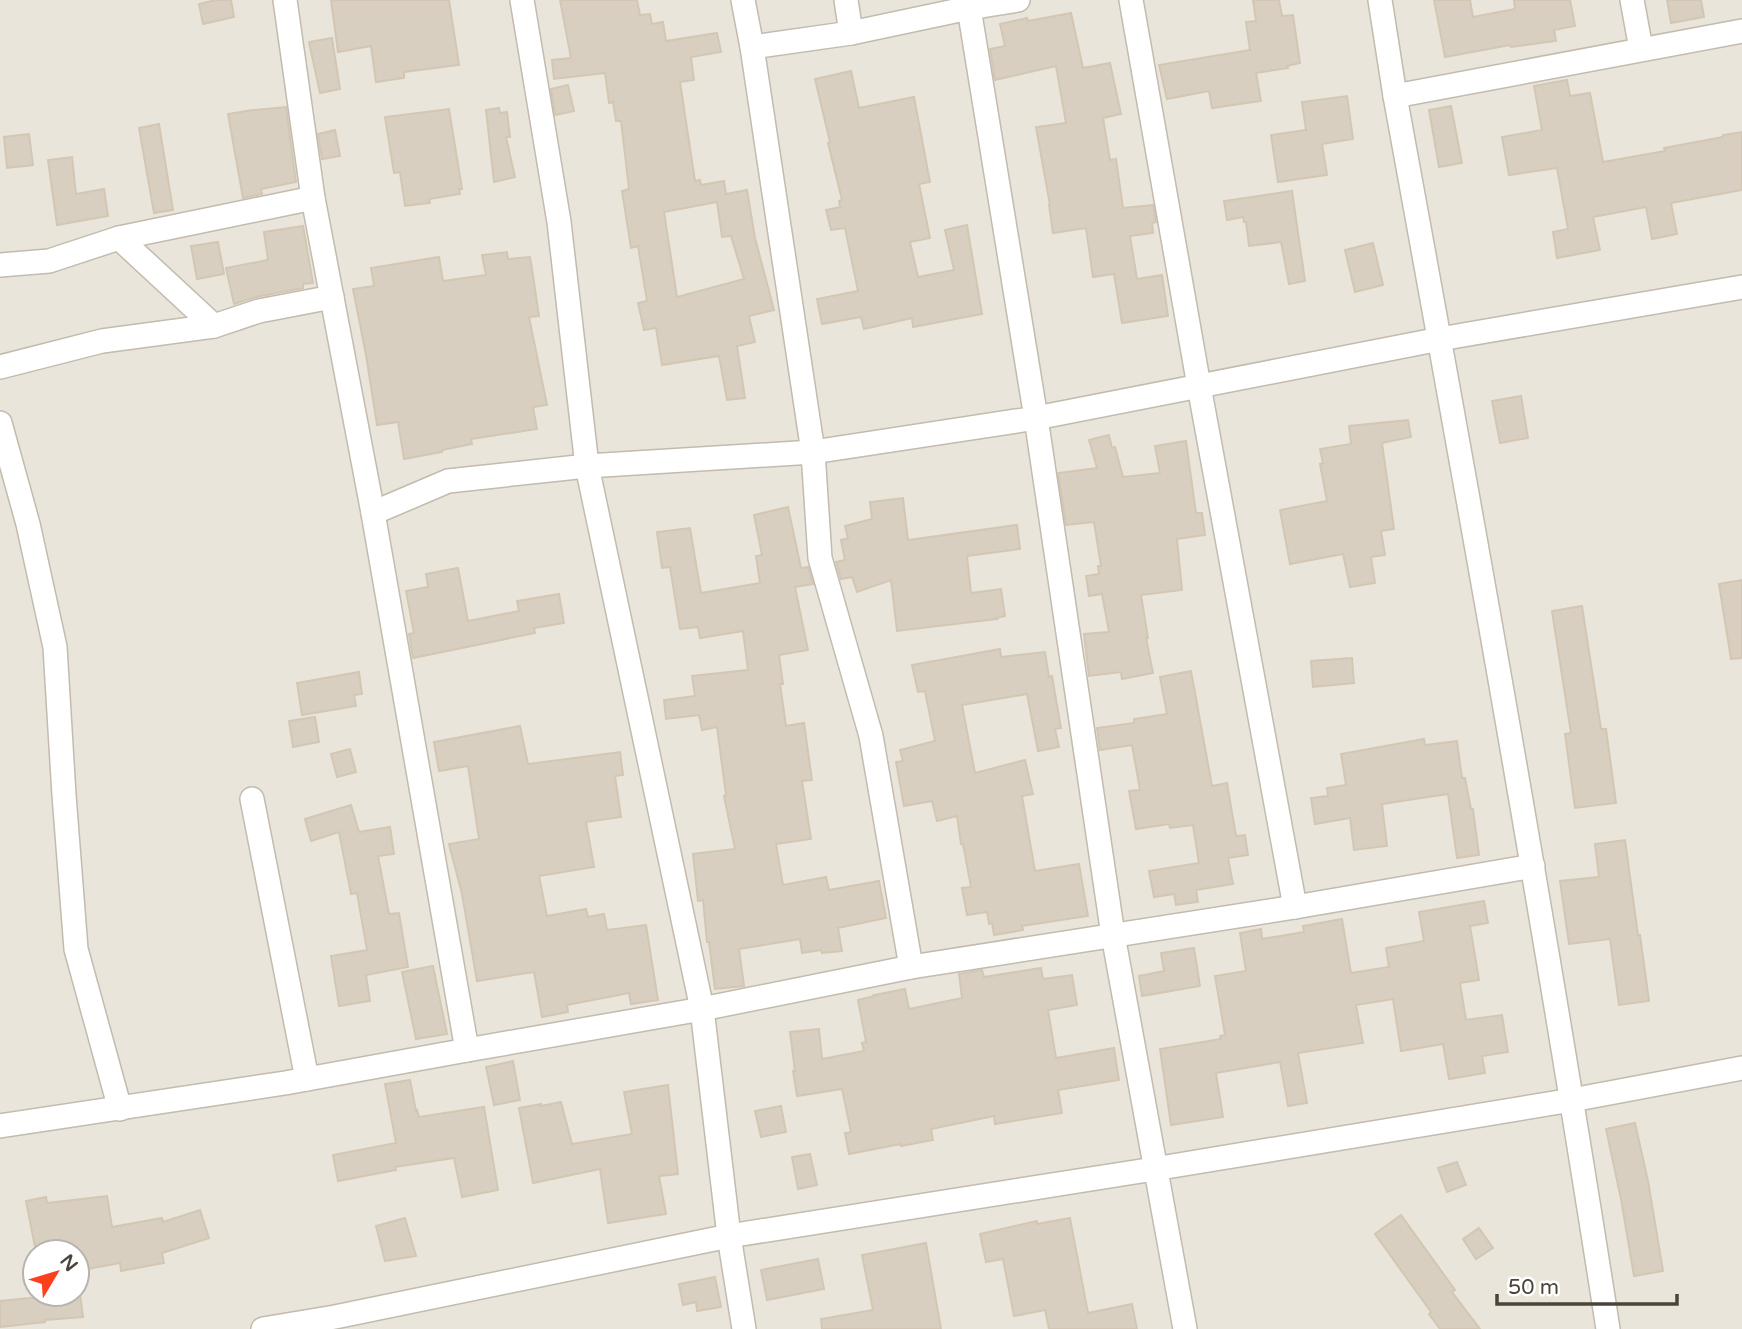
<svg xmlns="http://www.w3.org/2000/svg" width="1742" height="1329" viewBox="0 0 1742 1329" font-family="'Varela Round',sans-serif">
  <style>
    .residential { fill: #eae5da; fill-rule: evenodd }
    .building { fill: #d8cfc1; stroke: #d3c7b4; stroke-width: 2; fill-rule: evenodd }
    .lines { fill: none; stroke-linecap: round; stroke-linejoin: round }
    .street-casing { stroke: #c2bbae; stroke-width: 26 }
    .street { stroke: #fff; stroke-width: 23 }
  </style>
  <rect width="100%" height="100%" fill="#f6f3ec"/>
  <path class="residential" d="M0,0H1742V1329H0ZM35,1252H77V1294H35Z"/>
  <g class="building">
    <polygon points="216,0 231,0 234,17 203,24 199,4"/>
    <polygon points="331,0 449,0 459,65 404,72 404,78 376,82 371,46 338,52"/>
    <path d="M560,0H637L640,15L650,14L652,24L663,22L666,41L717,33L721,52L691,57L694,80L680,82L695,181L700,180L701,185L724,181L726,194L747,190L755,238L774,310L749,316L755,342L737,346L745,398L727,400L719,356L662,365L656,328L644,330L638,303L647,301L638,246L631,248L622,191L629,189L621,121H616L613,102L609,103L605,73L554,79L552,60L571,58ZM717,202L722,237L731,236L744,279L677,297L664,212Z"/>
    <polygon points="1253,0 1279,0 1282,16 1293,15 1300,63 1287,66 1288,68 1256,73 1261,101 1212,108 1209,91 1167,99 1159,65 1250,50 1246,22 1256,21"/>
    <polygon points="1434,0 1470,0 1473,17 1515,9 1514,0 1570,0 1575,26 1554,30 1556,41 1511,47 1510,45 1445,57"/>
    <polygon points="1667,0 1701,0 1704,17 1671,23"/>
    <polygon points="1071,13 1083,68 1110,63 1121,114 1103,118 1110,160 1116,159 1123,208 1153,205 1156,222 1152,223 1153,233 1130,236 1137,279 1162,275 1168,316 1122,323 1114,274 1093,277 1086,228 1053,233 1049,205 1050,205 1036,127 1066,123 1056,66 995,80 990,49 1005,46 1000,24 1027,18 1028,21"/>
    <polygon points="332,38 340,89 320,93 309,42"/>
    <polygon points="851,71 859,108 914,97 930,182 919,184 930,238 910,242 918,277 954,270 945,230 967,225 982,314 913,327 912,318 864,329 861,317 822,324 817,299 858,291 845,228 831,230 826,210 840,207 839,201 842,200 828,143 830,142 815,79"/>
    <polygon points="1567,80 1570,96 1590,93 1603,162 1665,151 1664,148 1723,137 1723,135 1742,132 1742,190 1671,203 1677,234 1652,239 1646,207 1593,217 1600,250 1557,258 1553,232 1568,229 1557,168 1509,175 1502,137 1542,130 1534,86"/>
    <polygon points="568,85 574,111 555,115 551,89"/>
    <polygon points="1347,96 1353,139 1322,144 1327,175 1278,182 1271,135 1306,130 1302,102"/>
    <polygon points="1451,106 1462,163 1439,167 1429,110"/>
    <polygon points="286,107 296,182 261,189 262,194 243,198 228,114 253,110"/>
    <polygon points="499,108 500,113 507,112 510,137 506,137 515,177 494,182 486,110"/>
    <polygon points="449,109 462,189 459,189 460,194 429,199 430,203 405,206 400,172 394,173 385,117"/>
    <polygon points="159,124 173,210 154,213 139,128"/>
    <polygon points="335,130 340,156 322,159 318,134"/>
    <polygon points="29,134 33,165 7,168 4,137"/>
    <polygon points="72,157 76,194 104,189 108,216 57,225 48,160"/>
    <polygon points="1292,191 1305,281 1289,284 1281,242 1249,246 1246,222 1244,222 1243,217 1227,220 1224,201"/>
    <polygon points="303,226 313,283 303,284 303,288 256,297 234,304 226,268 268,260 264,232"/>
    <polygon points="218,242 224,274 197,279 191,246"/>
    <polygon points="1373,243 1383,285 1355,292 1345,250"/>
    <polygon points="507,252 508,259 530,257 532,269 539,316 529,317 547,405 533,407 537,429 471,439 472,444 442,450 442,452 404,459 398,422 377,425 366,355 353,289 374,286 371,268 439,257 443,281 486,275 482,255"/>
    <polygon points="1521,396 1528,438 1500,443 1492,401"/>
    <polygon points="1408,420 1411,437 1382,443 1394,529 1381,531 1385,555 1371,557 1375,583 1350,587 1343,554 1290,564 1280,510 1327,501 1320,464 1323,463 1320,449 1351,444 1349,426"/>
    <polygon points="1109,435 1112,448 1115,447 1123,477 1160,473 1155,446 1186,441 1196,513 1202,513 1205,535 1177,539 1182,590 1141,595 1148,638 1146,638 1153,673 1122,679 1121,672 1089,676 1084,634 1109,632 1102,594 1089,596 1086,576 1099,574 1098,566 1101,566 1094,522 1066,525 1058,473 1097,468 1089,440"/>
    <polygon points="903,498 908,540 1017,525 1020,549 967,556 971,593 1001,589 1005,616 996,618 997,619 897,631 891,580 857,592 852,577 841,579 836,562 845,560 841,540 848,538 845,526 872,519 870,502"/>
    <polygon points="788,507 801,568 808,567 813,584 795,587 808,650 779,655 783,684 780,684 786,726 804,723 812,780 802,781 811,839 776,844 783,885 826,877 829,890 879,881 886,918 838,928 842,951 822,953 821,950 802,953 800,939 739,949 744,986 715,989 709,942 707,942 703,900 698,901 693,854 735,849 724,796 726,795 717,727 702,730 699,715 666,719 664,700 695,696 692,676 748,670 743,631 700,638 698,627 680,629 670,567 662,568 657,532 690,528 701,593 760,583 756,556 762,555 754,515"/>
    <polygon points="458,568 468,621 519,611 517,601 559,594 564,623 534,628 535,633 413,658 409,634 414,633 406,591 428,587 426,574"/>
    <polygon points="1742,580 1742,658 1731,659 1719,584"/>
    <polygon points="1582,606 1601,729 1606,729 1616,803 1575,808 1565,734 1571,733 1552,611"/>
    <polygon points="1000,649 1001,657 1045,652 1049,677 1052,676 1061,728 1055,729 1059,747 1038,751 1027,694 962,705 975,773 1025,760 1033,794 1022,796 1035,871 1079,864 1088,916 1022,926 1023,930 994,935 992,923 989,924 987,912 967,915 962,888 971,887 963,844 961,844 957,816 937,821 932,801 904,806 896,762 903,761 900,750 935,741 925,691 918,692 912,665"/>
    <polygon points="1352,658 1354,683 1313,687 1311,661"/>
    <polygon points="1191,671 1212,786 1227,783 1236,836 1245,835 1248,855 1228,858 1233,884 1196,890 1198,902 1176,905 1174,894 1154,897 1149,871 1199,863 1193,825 1170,828 1169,824 1136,829 1129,791 1140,790 1132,745 1100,750 1097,728 1134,723 1134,719 1167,714 1160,677"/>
    <polygon points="359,672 362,694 354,695 356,706 302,715 297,683"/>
    <polygon points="315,717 319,742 293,747 289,721"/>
    <polygon points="520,726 528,764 620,752 623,775 615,776 621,817 586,822 594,867 539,876 547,916 586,909 588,917 604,914 607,930 646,925 658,1000 631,1004 629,993 567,1005 568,1012 542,1017 534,972 477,981 462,894 449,844 479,839 468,766 439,771 434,742"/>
    <polygon points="1424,739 1425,745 1457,741 1462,778 1465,778 1471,809 1473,809 1479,855 1457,858 1448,794 1382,804 1387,846 1354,850 1350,818 1315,824 1311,798 1328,796 1327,788 1346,785 1341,754"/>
    <polygon points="350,749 356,772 337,777 331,754"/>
    <polygon points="351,805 359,832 390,827 394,854 378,856 389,914 399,913 408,967 366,975 370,1001 339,1006 331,956 367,950 357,893 351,894 339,832 311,841 305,819"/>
    <polygon points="1625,840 1638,935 1640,935 1649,1001 1619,1005 1610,939 1569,944 1560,881 1599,877 1595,844"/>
    <polygon points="1484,901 1488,923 1470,926 1479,980 1460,983 1466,1020 1502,1015 1508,1052 1482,1056 1485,1073 1449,1079 1443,1044 1401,1051 1393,999 1356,1005 1363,1043 1298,1053 1307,1103 1288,1106 1280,1062 1216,1073 1223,1117 1171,1125 1160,1049 1221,1039 1220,1036 1225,1035 1215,976 1246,971 1240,933 1261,929 1262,939 1304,932 1303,926 1342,919 1351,973 1389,967 1386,948 1424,941 1419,912"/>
    <polygon points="1194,948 1200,986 1142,996 1139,976 1164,971 1161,953"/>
    <polygon points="433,966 447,1034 416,1039 402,972"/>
    <polygon points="1041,968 1043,979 1072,975 1077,1005 1048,1010 1056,1058 1114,1048 1119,1080 1058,1090 1062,1113 995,1124 994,1116 931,1129 933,1140 901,1146 901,1144 849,1154 845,1133 851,1132 842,1089 797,1096 793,1071 795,1071 790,1032 819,1029 822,1059 864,1051 862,1043 866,1042 858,1000 875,996 874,995 905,989 909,1009 962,998 959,974 982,970 984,977"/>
    <polygon points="513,1061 520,1100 494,1105 486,1067"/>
    <polygon points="410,1080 416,1111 417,1110 419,1117 484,1107 498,1190 462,1197 454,1158 395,1167 396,1170 338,1181 333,1155 396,1143 385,1084"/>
    <polygon points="668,1085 678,1174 659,1176 666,1214 608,1223 600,1169 533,1183 519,1108 541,1104 541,1106 561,1102 572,1144 632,1134 624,1092"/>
    <polygon points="781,1106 786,1132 761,1137 755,1111"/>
    <polygon points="1635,1123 1648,1181 1663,1271 1634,1276 1621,1199 1606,1129"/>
    <polygon points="810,1154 817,1185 798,1189 792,1157"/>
    <polygon points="1457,1162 1466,1185 1447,1192 1438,1168"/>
    <polygon points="107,1196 112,1227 162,1218 163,1222 200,1210 209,1238 162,1253 164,1263 121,1271 120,1263 77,1271 77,1252 36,1252 26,1201 46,1197 47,1203"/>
    <polygon points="1401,1215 1455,1290 1452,1292 1480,1329 1440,1329 1429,1314 1431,1312 1375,1234"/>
    <polygon points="405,1218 416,1256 385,1261 376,1226"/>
    <polygon points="1070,1218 1088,1313 1132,1304 1137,1329 1049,1329 1045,1310 1014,1316 1003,1259 986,1262 980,1234 1037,1221 1037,1224"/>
    <polygon points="1479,1228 1493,1248 1476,1259 1463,1239"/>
    <polygon points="926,1243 941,1329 822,1329 821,1319 873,1310 862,1255"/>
    <polygon points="818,1259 824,1289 767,1300 761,1270"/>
    <polygon points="715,1277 721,1307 697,1311 696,1302 683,1305 679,1284"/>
    <polygon points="70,1294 80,1294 83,1317 45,1320 45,1322 0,1327 0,1301"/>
  </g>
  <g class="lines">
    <g class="street-casing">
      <g id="street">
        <polyline points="285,0 313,198 373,513 467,1050"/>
        <polyline points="522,0 559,222 587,466 702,1009 729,1236 744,1329"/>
        <polyline points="743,0 752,47 813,452 820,558 871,736 911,967"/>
        <polyline points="846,0 851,33"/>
        <polyline points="1131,0 1199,386 1295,907"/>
        <path d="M1380,0L1395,96C1470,506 1544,917 1608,1329"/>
        <polyline points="1632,0 1641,49"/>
        <polyline points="969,8 1036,418 1113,935 1185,1329"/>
        <polyline points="752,47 851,33 969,8 1018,0"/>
        <polyline points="1395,96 1742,31"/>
        <polyline points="119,238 214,326"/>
        <polyline points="0,265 49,261 119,238 313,198"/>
        <polyline points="0,367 102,341 214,326 259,311 332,297"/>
        <polyline points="0,423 28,524 55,647 64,795 76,949 120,1109"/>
        <polyline points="373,513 448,481 587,466 813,452 1036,418 1440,339 1742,287"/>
        <polyline points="252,799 307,1079"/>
        <polyline points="0,1126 285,1083 467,1050 702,1009 911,967 1295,907 1533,866"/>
        <polyline points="263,1329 335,1317 729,1236 1154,1169 1572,1100 1742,1068"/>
      </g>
    </g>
    <use href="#street" class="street"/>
  </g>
  <g transform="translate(56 1273) rotate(52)"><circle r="33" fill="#ffffff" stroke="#b7b4b0" stroke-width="2"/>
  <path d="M0-5L12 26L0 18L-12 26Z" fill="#fc3f1d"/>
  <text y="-10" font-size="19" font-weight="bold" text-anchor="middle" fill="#4b4439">N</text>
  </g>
  <path d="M1497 1294v10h180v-10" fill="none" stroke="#4b4439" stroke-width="3.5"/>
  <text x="1508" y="1294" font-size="21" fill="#4b4439" stroke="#ffffff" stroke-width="5" paint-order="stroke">50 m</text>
</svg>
